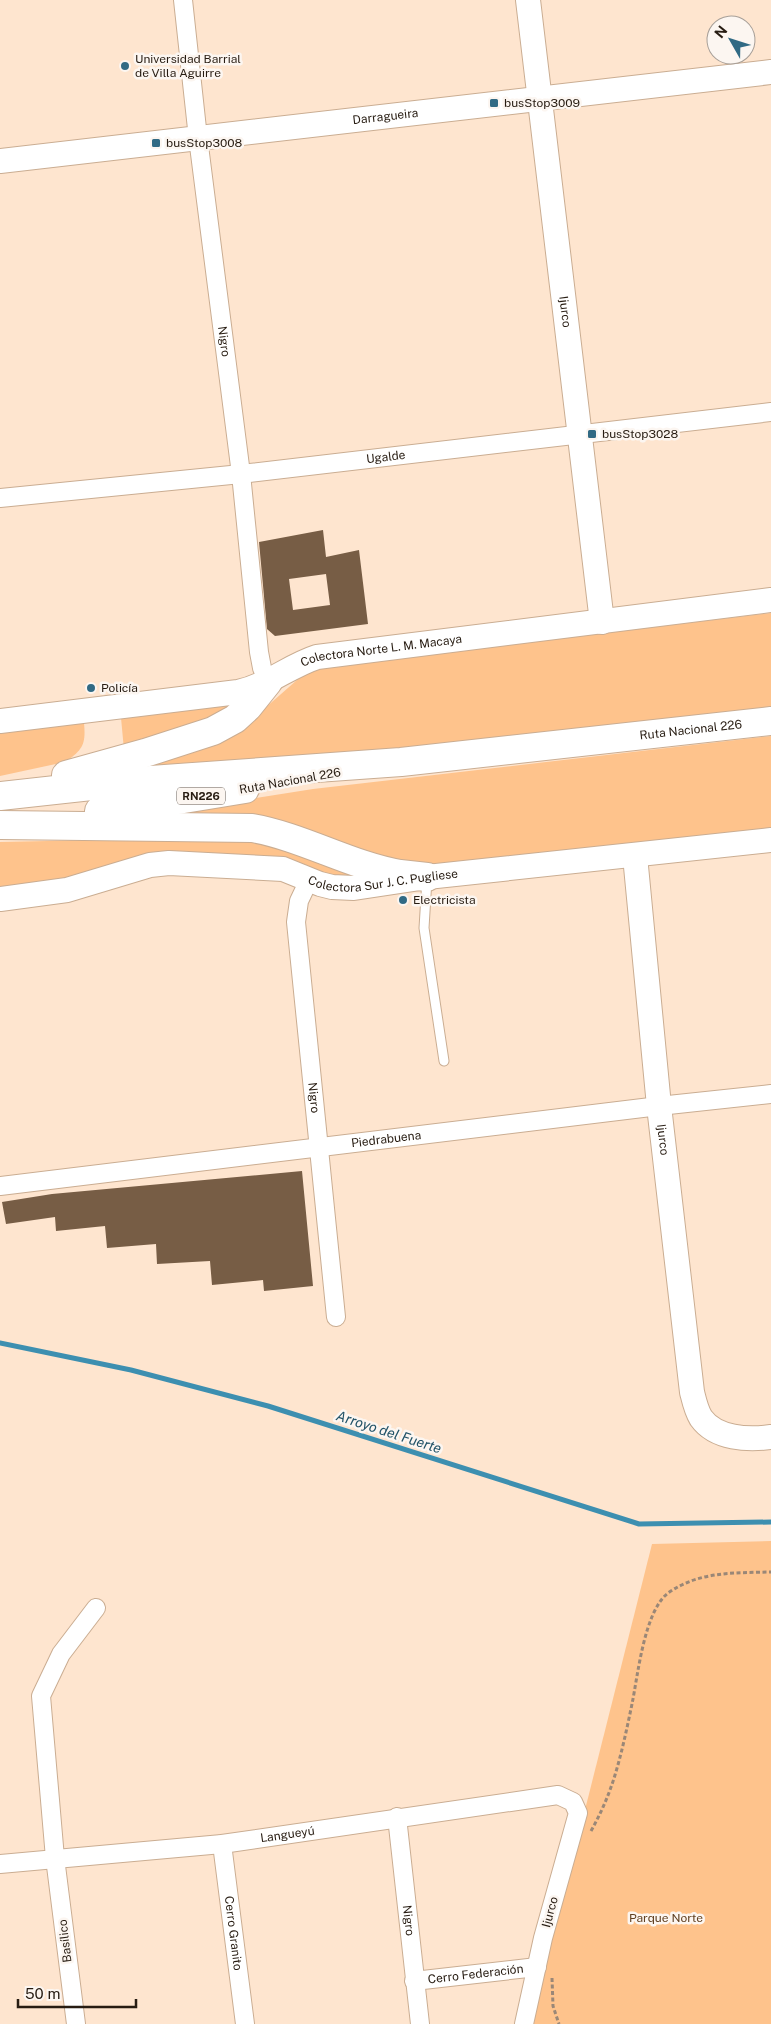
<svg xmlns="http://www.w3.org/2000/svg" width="771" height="2024" viewBox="0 0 771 2024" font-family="'Public Sans',sans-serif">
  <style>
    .green { fill: #fec38c }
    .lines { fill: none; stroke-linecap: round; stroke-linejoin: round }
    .stream { stroke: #3d8fb0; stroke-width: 5 }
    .building { fill: #775d45; fill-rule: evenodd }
    .lane-casing { stroke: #caad92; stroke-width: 11 }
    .street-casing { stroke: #caad92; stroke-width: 20 }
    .secondary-casing { stroke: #caad92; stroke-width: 26 }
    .highway-casing { stroke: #caad92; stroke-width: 30 }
    .path { stroke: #9a8777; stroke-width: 3; stroke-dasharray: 4 2.5; stroke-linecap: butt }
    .lane { stroke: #fff; stroke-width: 9 }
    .street { stroke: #fff; stroke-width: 18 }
    .secondary { stroke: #fff; stroke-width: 24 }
    .highway { stroke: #fff; stroke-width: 28 }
    .poi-dot { fill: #316a84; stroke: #fcf6f1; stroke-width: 2 }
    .labels { text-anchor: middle; stroke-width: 5; stroke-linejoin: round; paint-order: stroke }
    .shield { fill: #fcf6f1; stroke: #675d55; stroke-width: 1 }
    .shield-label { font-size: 11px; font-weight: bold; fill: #271c12 }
    .poi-label { font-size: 12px; fill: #271c12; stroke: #fcf6f1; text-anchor: start }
    .street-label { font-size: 12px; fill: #271c12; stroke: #fcf6f1 }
    .park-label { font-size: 12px; fill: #614122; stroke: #fcf6f1 }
    .water-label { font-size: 14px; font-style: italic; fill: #215267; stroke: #fcf6f1 }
  </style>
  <rect width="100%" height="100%" fill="#fee5cf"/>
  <g class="green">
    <polygon points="771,613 771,709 353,755 122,770 247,724 297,680 316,668"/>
    <polygon points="233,703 236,709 124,750 121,718"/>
    <path d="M84,723C86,744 83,750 65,762L0,776V732Z"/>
    <polygon points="771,736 771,834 429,867 149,818 256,798 313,789"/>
    <polygon points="239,837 352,871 357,880 319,874 306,865 285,857 184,856 0,890 0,842"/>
    <polygon points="771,1541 771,2024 531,2024 652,1544"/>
  </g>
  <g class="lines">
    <polyline class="stream" points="0,1343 131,1370 268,1406 639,1524 771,1522"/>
  </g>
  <g class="building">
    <path d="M323,530L326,557L359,550L368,624L275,636L267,629L259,542ZM326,574L330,605L293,610L289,579Z"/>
    <polygon points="302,1171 313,1286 264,1291 263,1280 212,1285 210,1261 157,1264 156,1244 107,1248 105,1226 56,1231 55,1217 6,1224 2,1202 52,1194"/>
  </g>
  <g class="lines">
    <g class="lane-casing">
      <polyline id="lane" points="427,879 424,928 444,1061"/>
    </g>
    <g class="street-casing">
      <g id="street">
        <path id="s1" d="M183,0L198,138L241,474L259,652L262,668L268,682"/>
        <path id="s2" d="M0,498L241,474L771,412"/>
        <path id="s3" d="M309,880L299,901L296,922L336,1317"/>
        <path id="s4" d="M0,1186L659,1106L771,1094"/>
        <path id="s5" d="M397,1817L420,2024"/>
        <path id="s6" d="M222,1844L245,2024"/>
        <path id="s7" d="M0,1864L222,1844L558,1795L573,1802L578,1813L543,1938L524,2024"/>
        <path id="s8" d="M414,1981L537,1967"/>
        <polyline points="76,2024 55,1858 41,1696 61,1654 96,1608"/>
      </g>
    </g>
    <g class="secondary-casing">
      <g id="secondary">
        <path id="s9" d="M528,0L602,622"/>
        <path id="s10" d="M0,161L771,72"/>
        <path id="s11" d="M0,721L238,692C267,686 289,666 317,657L771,600"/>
        <path id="s12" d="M635,856L659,1106L692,1392C694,1400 696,1410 701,1418C716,1439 748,1440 771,1437"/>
        <path id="s13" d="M0,899L67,890L150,865L169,863L283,869L320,884L332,887L354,888L427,877L771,840"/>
      </g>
    </g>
    <g class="highway-casing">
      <g id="highway">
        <polyline points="66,775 145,753 213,731 235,719 248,707 268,682"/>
        <path id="s14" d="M0,796L137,781L401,762L771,721"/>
        <polyline points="99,811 141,806 245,789"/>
        <path d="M0,825L252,828C303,837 349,865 400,874C409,875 418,876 427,877"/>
      </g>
    </g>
    <g class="path">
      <path d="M591,1831C601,1813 609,1795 615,1775C622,1752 627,1728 632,1704C638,1675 644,1612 668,1593C699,1571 735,1573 771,1572"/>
      <polyline points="552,1978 553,2006 559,2024"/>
    </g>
    <use href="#lane" class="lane"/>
    <use href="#street" class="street"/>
    <use href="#secondary" class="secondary"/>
    <use href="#highway" class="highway"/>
  </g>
  <g class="poi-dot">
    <circle cx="125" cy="66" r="5"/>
    <rect x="489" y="98" width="10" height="10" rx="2.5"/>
    <rect x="151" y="138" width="10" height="10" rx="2.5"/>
    <rect x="587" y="429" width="10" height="10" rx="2.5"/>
    <circle cx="91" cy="688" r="5"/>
    <circle cx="403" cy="900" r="5"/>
  </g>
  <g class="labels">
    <rect class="shield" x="177" y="787.5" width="48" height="17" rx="4"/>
    <g class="shield-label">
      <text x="201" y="800">RN226</text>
    </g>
    <g class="poi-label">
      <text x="135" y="63">Universidad Barrial<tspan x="135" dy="14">de Villa Aguirre</tspan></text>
      <text x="504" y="107">busStop3009</text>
      <text x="166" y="147">busStop3008</text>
      <text x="602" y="438">busStop3028</text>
      <text x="101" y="692">Policía</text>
      <text x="413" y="904">Electricista</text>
    </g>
    <g class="street-label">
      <text dy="4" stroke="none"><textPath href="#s10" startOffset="388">Darragueira</textPath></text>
      <text dy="4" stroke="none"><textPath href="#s9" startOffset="314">Ijurco</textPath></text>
      <text dy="4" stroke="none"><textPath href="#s1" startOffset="344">Nigro</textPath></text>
      <text dy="4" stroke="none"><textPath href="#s2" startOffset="388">Ugalde</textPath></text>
      <text dy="4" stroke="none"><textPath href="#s11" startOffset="391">Colectora Norte L. M. Macaya</textPath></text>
      <text dy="4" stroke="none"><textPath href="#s14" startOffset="694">Ruta Nacional 226</textPath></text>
      <text transform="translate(290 781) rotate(-10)" y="4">Ruta Nacional 226</text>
      <text dy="4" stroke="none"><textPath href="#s13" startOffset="391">Colectora Sur J. C. Pugliese</textPath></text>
      <text dy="4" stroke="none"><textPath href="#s3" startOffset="221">Nigro</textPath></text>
      <text dy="4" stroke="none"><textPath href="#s4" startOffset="389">Piedrabuena</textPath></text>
      <text dy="4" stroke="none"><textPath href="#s12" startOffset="285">Ijurco</textPath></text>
      <text dy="4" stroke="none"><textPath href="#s7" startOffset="289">Langueyú</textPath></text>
      <text transform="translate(550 1912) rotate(-75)" y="4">Ijurco</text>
      <text dy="4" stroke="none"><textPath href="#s5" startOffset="104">Nigro</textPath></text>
      <text dy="4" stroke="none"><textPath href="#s6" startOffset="90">Cerro Granito</textPath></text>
      <text transform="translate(65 1941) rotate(-97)" y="4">Basílico</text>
      <text dy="4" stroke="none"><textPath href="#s8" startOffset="62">Cerro Federación</textPath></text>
    </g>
    <g class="park-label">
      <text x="666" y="1922">Parque Norte</text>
    </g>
    <g class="water-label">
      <text transform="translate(389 1432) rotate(18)" y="5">Arroyo del Fuerte</text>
    </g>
  </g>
  <g transform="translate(731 40) rotate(309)"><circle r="24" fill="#fcf6f1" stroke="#a79f98"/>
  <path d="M0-4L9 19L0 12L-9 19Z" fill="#316a84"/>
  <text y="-8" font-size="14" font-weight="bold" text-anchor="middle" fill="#271c12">N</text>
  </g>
  <path d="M18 1999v8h118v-8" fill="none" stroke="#271c12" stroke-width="2.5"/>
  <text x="25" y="1999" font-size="15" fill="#271c12" stroke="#fcf6f1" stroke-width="4" paint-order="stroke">50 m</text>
</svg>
